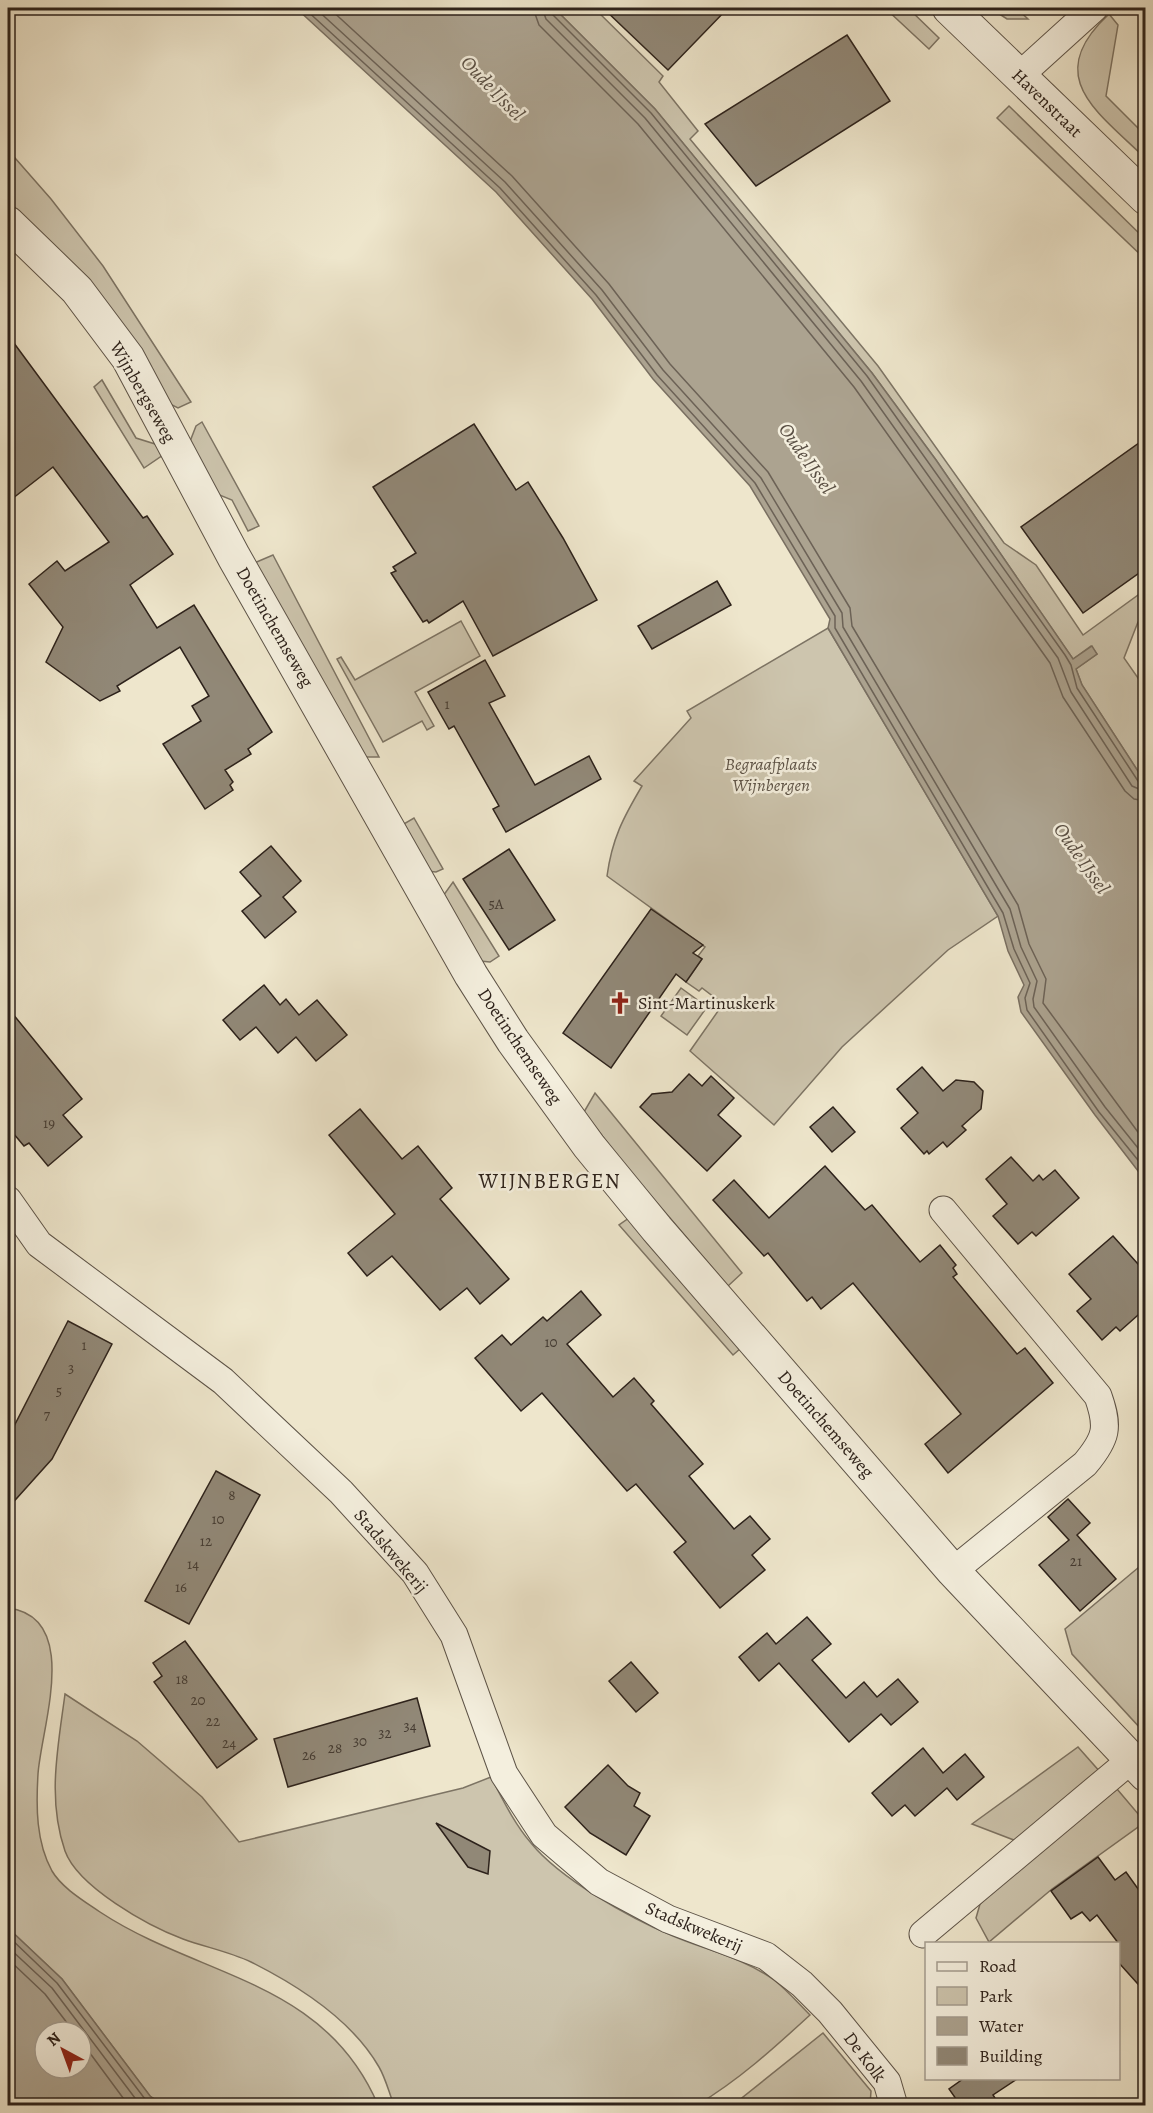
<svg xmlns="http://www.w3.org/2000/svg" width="1153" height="2113" viewBox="0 0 1153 2113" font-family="Alegreya,serif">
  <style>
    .green { fill: #cdc5ae; stroke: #7d7464; stroke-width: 1.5 }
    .water { fill: #aca390; stroke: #796f61; stroke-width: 1.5; fill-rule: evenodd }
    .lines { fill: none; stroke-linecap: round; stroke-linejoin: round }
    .shore { stroke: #6c6256; stroke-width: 1.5 }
    .building { fill: #918877; stroke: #2d221b; stroke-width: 1.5 }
    .minor-casing { stroke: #5d5347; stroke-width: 29 }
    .tertiary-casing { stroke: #5d5347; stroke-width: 35 }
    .minor { stroke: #f4efde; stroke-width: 27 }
    .tertiary { stroke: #f4efde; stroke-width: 33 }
    .labels { text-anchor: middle; stroke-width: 5; stroke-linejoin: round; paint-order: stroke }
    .number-label { font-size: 15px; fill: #463c32 }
    .street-label { font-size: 18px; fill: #2d221b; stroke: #f4efde }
    .park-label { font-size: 18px; font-style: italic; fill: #5d5347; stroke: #f4efde }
    .poi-label { font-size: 18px; fill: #2d221b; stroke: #f4efde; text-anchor: start }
    .water-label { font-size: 20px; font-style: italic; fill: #594f44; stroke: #f4efde }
    .quarter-label { font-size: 21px; letter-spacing: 1.5px; fill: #2d221b; stroke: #f4efde }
  </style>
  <rect width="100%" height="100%" fill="#eee6cc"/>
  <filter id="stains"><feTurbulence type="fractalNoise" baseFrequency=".00333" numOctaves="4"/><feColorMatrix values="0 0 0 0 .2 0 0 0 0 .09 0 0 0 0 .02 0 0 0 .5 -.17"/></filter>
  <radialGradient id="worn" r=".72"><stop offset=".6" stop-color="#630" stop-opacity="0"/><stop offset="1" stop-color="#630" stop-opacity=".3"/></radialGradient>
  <g class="green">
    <polygon points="554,8 594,8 663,76 659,82 698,131 690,139 878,366 1004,543 1036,565 1083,635 1145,590 1145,617 1138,622 1124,658 1145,688 1145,782 1082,685 1076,669 1097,654 1091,646 1073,659 936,460 872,373 655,109"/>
    <polygon points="885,8 908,8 939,38 929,49"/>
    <polygon points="990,8 1016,8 1028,19 1007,19"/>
    <path d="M1109,14L1118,25L1106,96L1145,135V158C1098,112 1041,77 1109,14Z"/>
    <polygon points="1009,106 1145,239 1145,259 997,118"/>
    <polygon points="8,150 51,199 103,266 191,402 178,408 168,403 68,266 8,204"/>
    <polygon points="102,380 136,438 155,444 163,455 144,468 94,387"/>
    <polygon points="202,422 259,526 248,531 232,500 217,494 189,444 196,426"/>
    <polygon points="273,555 379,757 364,757 252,564"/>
    <polygon points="461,621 480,656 415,692 434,726 427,730 422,721 383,742 337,659 341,657 355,680"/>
    <path d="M828,628L998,916L948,950L842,1047L774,1125L690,1051L723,1004L702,988L699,991L686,982L702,959L698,956L705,947L607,876C612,839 623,818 642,786L634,781L691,718L687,711Z"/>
    <polygon points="414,818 443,869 436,872 427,871 402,825"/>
    <polygon points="453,882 499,956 490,962 480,961 443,896"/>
    <polygon points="681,988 707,1007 687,1035 661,1016"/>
    <polygon points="595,1093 742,1273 728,1286 623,1163 584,1112"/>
    <polygon points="629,1218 741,1348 733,1355 619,1225"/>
    <polygon points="1145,1562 1145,1731 1142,1730 1072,1654 1065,1629"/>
    <path d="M8,1608C82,1617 41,1728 38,1774C36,1807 36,1842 52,1871C62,1888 84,1901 100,1912C200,1978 324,1979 378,2105H163L150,2096L62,1979L8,1928Z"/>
    <path d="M65,1694L137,1741L202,1797L239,1842L463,1788L491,1777C503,1800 514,1823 531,1843C560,1879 630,1918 673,1936C706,1950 744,1958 774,1980C787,1990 798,2003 810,2015C774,2048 739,2080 697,2105H394C389,2093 386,2079 379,2067C352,2020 299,1986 251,1962C230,1952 205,1947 183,1939C148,1926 78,1887 65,1851C47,1799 58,1747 65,1694Z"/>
    <polygon points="1078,1747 1101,1773 1019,1842 972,1824"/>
    <polygon points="1117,1789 1145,1822 1052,1889 989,1942 976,1918 980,1904 993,1888"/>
    <polygon points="823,2033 871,2091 870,2105 733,2105"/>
  </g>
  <g class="water">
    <polygon points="296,8 554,8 655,109 872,373 936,460 1073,659 1092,646 1097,654 1076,669 1082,685 1145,782 1145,1180 1095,1115 1021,1012 1018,997 1024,985 1008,951 998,916 828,628 830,619 750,486 653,379 592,299 496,192"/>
    <path d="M8,1928L62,1979L150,2096L163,2105H8ZM45,2032H81V2068H45Z"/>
  </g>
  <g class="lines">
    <g class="shore">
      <polyline points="304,8 500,188 596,295 657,375 755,483 835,616 835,628 1003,913 1014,949 1030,983 1025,998 1027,1010 1099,1112 1146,1170"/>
      <polyline points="315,8 505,182 602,290 663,370 761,478 842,613 843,627 1010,909 1021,947 1037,981 1033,999 1034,1007 1105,1107 1146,1158"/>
      <polyline points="329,8 512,176 609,284 670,364 768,472 850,608 852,626 1018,905 1029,944 1046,979 1043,1003 1146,1143"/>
      <polyline points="533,8 539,25 638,124 854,387 1050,663 1063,697 1125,791 1134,799 1146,801"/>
      <polyline points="542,8 546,19 645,118 861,381 1058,658 1071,692 1132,786 1146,792"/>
      <polyline points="550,8 552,14 651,113 867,376 1065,655 1071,665 1077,688 1138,781 1146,784"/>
      <polyline points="8,1936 57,1983 145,2099 153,2106"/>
      <polyline points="8,1947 52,1988 141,2106"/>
      <polyline points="8,1959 45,1994 74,2032"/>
      <polyline points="81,2041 129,2106"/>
    </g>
  </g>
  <g class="building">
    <polygon points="603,8 728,8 668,70"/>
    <polygon points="847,35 890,101 756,186 705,124"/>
    <polygon points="8,335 143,518 147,516 173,554 130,585 157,628 194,605 272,732 248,749 251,754 225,770 233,782 230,785 233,790 205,809 163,744 201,721 192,706 209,696 180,647 117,686 120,691 100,701 46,662 63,627 29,584 57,561 65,571 109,542 53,467 8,502"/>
    <polygon points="474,424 516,490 528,482 563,538 597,600 493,656 463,601 429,623 427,620 423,622 391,573 396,571 393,567 416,553 373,487"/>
    <polygon points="1146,438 1146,568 1083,613 1021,527"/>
    <polygon points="717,581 731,605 652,649 638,626"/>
    <polygon points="485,660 505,696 489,703 535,785 589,756 601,779 506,832 493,809 499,806 454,726 449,729 428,692"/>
    <polygon points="271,846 301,881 283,897 296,912 265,938 242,911 261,896 240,872"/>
    <polygon points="509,849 555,920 509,950 463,879"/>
    <polygon points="651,909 703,945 693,953 702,959 686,982 676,974 611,1068 563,1033"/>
    <polygon points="264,985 280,1005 286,999 299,1015 317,1000 347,1035 316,1061 296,1037 278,1053 256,1027 240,1040 223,1020"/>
    <polygon points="8,1008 82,1099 63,1115 82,1137 48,1166 29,1143 24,1146 8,1127"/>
    <polygon points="922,1067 943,1091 956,1080 974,1082 983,1091 981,1109 962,1126 966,1130 947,1147 943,1142 929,1154 927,1151 924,1154 901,1128 918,1113 897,1089"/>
    <polygon points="689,1074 702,1086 711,1076 734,1098 718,1115 741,1136 707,1171 640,1107 652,1094 672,1092"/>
    <polygon points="833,1107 855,1132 832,1152 810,1127"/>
    <polygon points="360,1109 402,1159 418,1146 452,1188 440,1199 509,1279 480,1304 467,1288 440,1310 392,1256 367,1276 348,1253 395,1214 329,1135"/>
    <polygon points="1011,1157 1033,1181 1039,1175 1043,1180 1055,1170 1079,1198 1036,1236 1032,1232 1018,1244 993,1216 1007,1204 986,1179"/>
    <polygon points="825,1166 865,1210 872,1205 920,1262 940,1245 956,1265 953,1268 957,1274 953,1277 1017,1354 1025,1348 1053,1383 948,1473 925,1444 961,1414 853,1283 821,1309 812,1297 807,1301 768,1253 764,1256 713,1200 734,1180 769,1218"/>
    <polygon points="1113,1236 1146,1273 1146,1308 1120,1331 1116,1327 1102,1340 1077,1311 1091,1299 1069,1274"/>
    <polygon points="581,1291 601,1315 567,1344 613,1397 634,1378 654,1401 651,1404 703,1464 689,1476 734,1529 750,1516 770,1539 752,1555 765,1570 720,1608 674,1552 686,1542 636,1484 627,1491 542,1393 521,1411 475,1358 502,1335 511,1345 543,1317 547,1321"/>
    <polygon points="68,1321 112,1344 52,1459 8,1508 8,1438"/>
    <polygon points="216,1471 260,1495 189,1624 145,1601"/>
    <polygon points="1068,1499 1090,1523 1077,1535 1116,1579 1080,1611 1039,1565 1069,1540 1048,1517"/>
    <polygon points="807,1617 831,1644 812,1660 846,1698 864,1682 877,1697 898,1679 918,1702 891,1725 881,1714 849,1742 779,1663 759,1681 739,1657 767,1633 776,1644"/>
    <polygon points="185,1641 257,1739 217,1768 154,1682 162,1676 153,1663"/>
    <polygon points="631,1662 658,1693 636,1712 609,1681"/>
    <polygon points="417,1698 430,1746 288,1787 274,1739"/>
    <polygon points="923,1748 943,1773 965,1754 984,1777 957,1800 947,1788 915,1816 905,1805 892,1816 872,1793"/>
    <polygon points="608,1765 628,1786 640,1793 634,1806 650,1816 626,1855 590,1833 565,1807"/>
    <polygon points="436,1823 490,1851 488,1874 468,1867"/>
    <polygon points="1098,1857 1115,1880 1126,1872 1146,1900 1146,1993 1119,1963 1119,1944 1097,1915 1090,1921 1082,1912 1071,1919 1051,1891"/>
    <polygon points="963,2079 1017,2079 993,2095 1000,2106 961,2106 949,2089"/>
  </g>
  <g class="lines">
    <g class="minor-casing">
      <g id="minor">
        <polyline points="1019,76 1094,8"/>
        <polyline points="8,1200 39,1244 223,1381 341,1492 415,1573 454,1635 504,1774 544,1835 599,1882 668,1919 766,1956 802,1984 830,2012 887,2082 894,2106"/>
        <path d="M943,1210L1098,1396C1109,1427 1107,1438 1085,1464L953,1571"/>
        <polyline points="923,1934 1132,1759"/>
      </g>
    </g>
    <g class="tertiary-casing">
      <g id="tertiary">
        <polyline points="949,8 1146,198"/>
        <polyline points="8,223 77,290 128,358 234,557 471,975 513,1041 589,1146 657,1229 953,1571 1146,1775"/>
      </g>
    </g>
    <use href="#minor" class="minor"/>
    <use href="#tertiary" class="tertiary"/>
  </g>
  <defs>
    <g id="church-bare" transform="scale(1.8)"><path d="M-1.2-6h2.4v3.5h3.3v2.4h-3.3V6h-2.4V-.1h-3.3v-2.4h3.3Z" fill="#8f2418" stroke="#f4efde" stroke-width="2.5" paint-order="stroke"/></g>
  </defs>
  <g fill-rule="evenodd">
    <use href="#church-bare" x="620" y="1003"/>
  </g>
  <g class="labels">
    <g class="number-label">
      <text x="447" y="709">1</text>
      <text x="496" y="909">5A</text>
      <text x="49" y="1128">19</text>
      <text x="551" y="1347">10</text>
      <text x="84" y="1350">1</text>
      <text x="71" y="1373">3</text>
      <text x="59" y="1396">5</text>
      <text x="47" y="1420">7</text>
      <text x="232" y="1500">8</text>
      <text x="218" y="1524">10</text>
      <text x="206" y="1546">12</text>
      <text x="1076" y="1566">21</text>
      <text x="193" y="1569">14</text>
      <text x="181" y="1592">16</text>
      <text x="182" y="1684">18</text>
      <text x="198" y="1705">20</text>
      <text x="213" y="1726">22</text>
      <text x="410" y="1731">34</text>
      <text x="385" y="1738">32</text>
      <text x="360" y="1746">30</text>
      <text x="229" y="1748">24</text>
      <text x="335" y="1753">28</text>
      <text x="309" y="1760">26</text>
    </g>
    <g class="street-label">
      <text transform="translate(1047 103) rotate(44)" y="6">Havenstraat</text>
      <text transform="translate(143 392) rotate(60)" y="6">Wijnbergseweg</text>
      <text transform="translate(275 627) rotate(60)" y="6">Doetinchemseweg</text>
      <text transform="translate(520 1046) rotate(56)" y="6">Doetinchemseweg</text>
      <text transform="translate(826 1424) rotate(49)" y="6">Doetinchemseweg</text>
      <text transform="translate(391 1551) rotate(50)" y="6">Stadskwekerij</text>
      <text transform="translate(694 1927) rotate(23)" y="6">Stadskwekerij</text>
      <text transform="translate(865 2057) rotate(53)" y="6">De Kolk</text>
    </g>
    <g class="park-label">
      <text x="771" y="770">Begraafplaats<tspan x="771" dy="21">Wijnbergen</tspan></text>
    </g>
    <g class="poi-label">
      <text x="638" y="1009">Sint-Martinuskerk</text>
    </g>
    <g class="water-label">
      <text transform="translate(493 88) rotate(46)" y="7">Oude IJssel</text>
      <text transform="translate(807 458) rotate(55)" y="7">Oude IJssel</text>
      <text transform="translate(1082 858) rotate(55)" y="7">Oude IJssel</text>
    </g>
    <g class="quarter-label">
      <text x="550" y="1188">WIJNBERGEN</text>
    </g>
  </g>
  <rect width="1153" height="2113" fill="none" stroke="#eee6cc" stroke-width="30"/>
  <rect x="9" y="9" width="1135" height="2095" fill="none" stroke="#2d221b" stroke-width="3"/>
  <rect x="15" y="15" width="1123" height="2083" fill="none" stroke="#2d221b" stroke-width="1.5"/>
  <rect x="925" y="1942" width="195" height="138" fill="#f4efde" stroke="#a49d90" stroke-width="1.5"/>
  <rect x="937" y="1962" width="30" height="9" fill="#f4efde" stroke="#a49d90" stroke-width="1.5"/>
  <text x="979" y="1972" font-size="18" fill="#2d221b">Road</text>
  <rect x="937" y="1987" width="30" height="18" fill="#cdc5ae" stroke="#a49d90" stroke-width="1.5"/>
  <text x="979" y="2002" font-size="18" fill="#2d221b">Park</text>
  <rect x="937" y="2017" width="30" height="18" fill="#aca390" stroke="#a49d90" stroke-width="1.5"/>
  <text x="979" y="2032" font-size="18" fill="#2d221b">Water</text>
  <rect x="937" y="2047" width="30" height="18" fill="#918877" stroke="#a49d90" stroke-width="1.5"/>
  <text x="979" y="2062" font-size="18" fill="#2d221b">Building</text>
  <g transform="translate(63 2050) rotate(319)"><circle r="28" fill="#f4efde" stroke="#a49d90" stroke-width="1.5"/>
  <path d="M0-4.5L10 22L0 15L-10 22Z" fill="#8f2418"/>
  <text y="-9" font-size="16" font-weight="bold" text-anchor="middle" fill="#2d221b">N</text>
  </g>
  <rect width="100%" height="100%" filter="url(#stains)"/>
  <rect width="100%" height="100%" fill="url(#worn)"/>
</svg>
